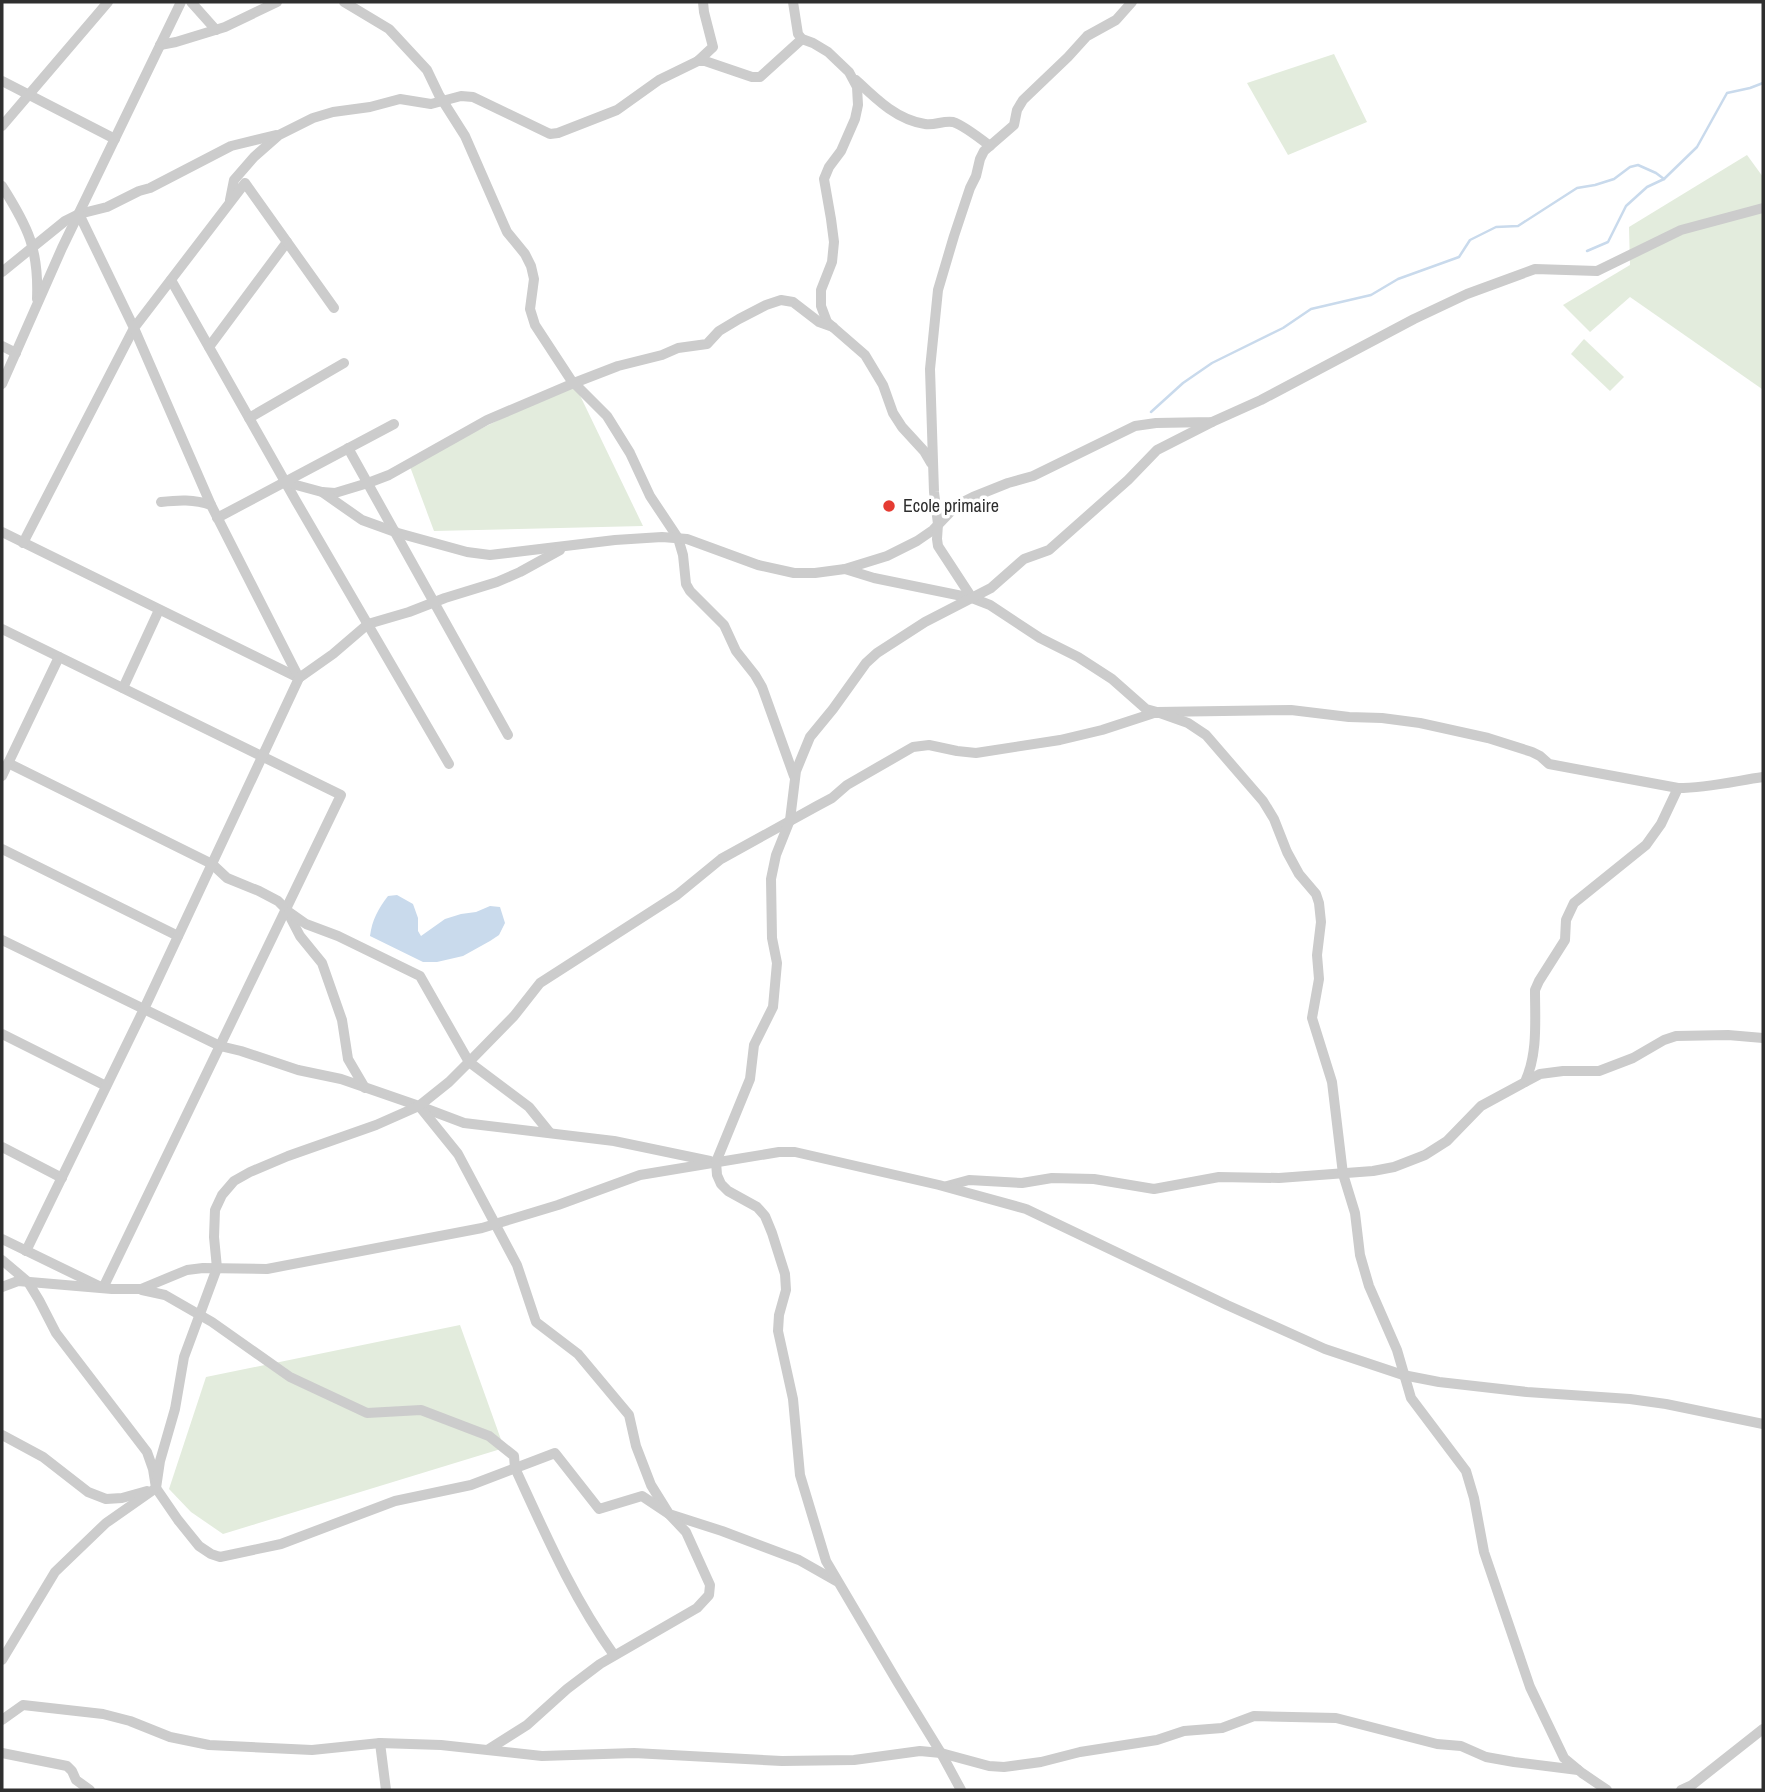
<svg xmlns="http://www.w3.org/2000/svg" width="1765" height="1792" viewBox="0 0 1765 1792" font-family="'Archivo Narrow',sans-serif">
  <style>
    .green { fill: #e3ecdd }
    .water { fill: #c9daec }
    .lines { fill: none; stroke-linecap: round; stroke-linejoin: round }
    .stream { stroke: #c9daec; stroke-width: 2.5 }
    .minor { stroke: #ccc; stroke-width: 10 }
    .poi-dot { fill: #e53b32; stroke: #fff; stroke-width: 2.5 }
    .labels { text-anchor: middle; stroke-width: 7; stroke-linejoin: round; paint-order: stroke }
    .poi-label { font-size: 18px; fill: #2f2f2f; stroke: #fff; text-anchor: start }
  </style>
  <rect width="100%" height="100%" fill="#fff"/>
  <g class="green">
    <polygon points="1334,54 1367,122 1288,155 1247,83"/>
    <polygon points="1747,155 1763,177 1762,389 1630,297 1590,332 1563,305 1630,265 1629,227"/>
    <polygon points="1584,339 1624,377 1610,391 1571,354"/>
    <polygon points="574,383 643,526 434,531 409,464"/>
    <polygon points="460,1325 504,1448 223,1534 191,1512 169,1489 206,1377"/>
  </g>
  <path class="water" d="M397,895L413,904L418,918V931L421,936L445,919L461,914L476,912L490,906L500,907L505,923L499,935L490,941L463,956L437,962H423L370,936C372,920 378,909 388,896Z"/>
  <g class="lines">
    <g class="stream">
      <polyline points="1587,251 1608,242 1626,206 1647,187 1664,179 1697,147 1727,93 1750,88 1763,83"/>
      <polyline points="1151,412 1183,383 1212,363 1283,328 1311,309 1371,295 1398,279 1459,257 1470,240 1496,227 1518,226 1577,188 1595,185 1614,179 1630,167 1638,165 1656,173 1664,179"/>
    </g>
    <g class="minor">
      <polyline points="191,2 216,30"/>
      <polyline points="344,2 389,29 427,70 439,95 465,136 507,232 525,254 531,266 534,279 530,309 535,325 571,380 607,416 630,453 650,496 678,538 683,555 686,584 690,591 724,625 736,651 755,675 762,687 794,776"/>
      <polyline points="793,2 798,34 802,39 813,43 828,52 849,72 857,87 858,105 855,119 841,151 829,167 824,179 831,219 834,242 832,262 821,290 821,306 827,322 865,355 883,385 893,413 902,427 924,451 931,463"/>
      <polyline points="160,45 176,42 225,27 277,2"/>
      <polyline points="698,61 713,47 704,12 703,2"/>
      <path d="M856,80C876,99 897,120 925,124C934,126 944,120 953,122C963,125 981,139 990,146"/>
      <polyline points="2,81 115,139"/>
      <polyline points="2,126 108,2"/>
      <path d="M2,186C28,227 39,249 37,299"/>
      <polyline points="230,200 234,180 254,157 279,135 313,118 333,112 370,107 400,99 431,104 461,96 473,97 550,134 558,133 617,110 659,80 698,61 705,61 752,77 760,77 802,39"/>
      <polyline points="2,272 65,221 79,214 107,207 139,191 150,188 231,146 276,135"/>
      <polyline points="171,280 296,501 449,764"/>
      <polyline points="2,346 16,353"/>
      <polyline points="209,347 287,242"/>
      <polyline points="2,384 62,248 181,2"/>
      <polyline points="249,418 344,363"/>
      <polyline points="348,448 508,735"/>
      <polyline points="285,482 322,492 335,493 368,483 389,475 487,420 574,383 618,366 662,355 678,348 707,344 719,331 739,319 766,305 781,300 793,302 819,322 833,327"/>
      <polyline points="322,492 362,520 398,533 467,552 490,555 615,540 662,537 687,539 758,565 794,573 815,573 845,569 887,556 917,541 933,530 957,505 973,497 1008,483 1033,476 1135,426 1156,423 1212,422 1261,400 1414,319 1467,294 1535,269 1597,271 1681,230 1763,208"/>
      <path d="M161,502C178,500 194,499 211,505"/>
      <polyline points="217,518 394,424"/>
      <polyline points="2,532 299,678"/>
      <polyline points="23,543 134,328 79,214"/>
      <path d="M845,569L874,578L972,598L990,605L1040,638L1078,657L1112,679L1146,709L1157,712L1291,710L1349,717L1382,718L1420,723L1488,738L1532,752L1540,756L1549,764L1678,788C1707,788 1735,781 1763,777"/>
      <polyline points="972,598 938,546 937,539 938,524 934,492 930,369 938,290 954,236 970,188 976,176 980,159 984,151 1014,125 1017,110 1023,100 1068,57 1087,36 1116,20 1132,2"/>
      <polyline points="2,629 341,795 103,1288 2,1239"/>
      <polyline points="299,678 211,505 134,328 245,183 334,308"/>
      <polyline points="123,688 159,610"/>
      <polyline points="8,763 212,864 227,878 259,891 278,901 286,909 300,936 322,963 342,1020 348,1059 365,1088"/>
      <polyline points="2,776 59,657"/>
      <polyline points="2,849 178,936"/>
      <polyline points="289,912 306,924 338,936 420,976 469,1062 529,1107 550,1133"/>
      <polyline points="2,940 220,1046 241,1051 298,1070 341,1079 419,1106 464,1123 614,1141 710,1161"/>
      <polyline points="2,1034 106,1086"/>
      <path d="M1525,1082C1538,1053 1535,1022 1535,990L1539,981L1565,940L1566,920L1574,903L1646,845L1661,824L1678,788"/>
      <polyline points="420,1107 458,1154 517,1265 536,1322 578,1354 629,1415 636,1446 651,1485 669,1514 722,1531 799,1560 836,1581"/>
      <polyline points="2,1147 62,1178"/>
      <polyline points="947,1186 969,1180 1022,1183 1052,1178 1094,1179 1154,1189 1219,1177 1279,1178 1373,1171 1394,1167 1425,1155 1447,1141 1481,1106 1540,1074 1563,1071 1599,1071 1633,1058 1664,1040 1676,1036 1728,1035 1763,1038"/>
      <polyline points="26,1251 144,1009 299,678 333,654 368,624 409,612 445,598 497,582 520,572 560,550"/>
      <polyline points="2,1260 28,1282 39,1300 56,1333 147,1452 153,1469 156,1488 178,1520 199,1546 211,1554 220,1557 281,1544 395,1501 471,1485 555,1453 599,1509 642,1496 669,1514 686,1532 710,1585 709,1595 697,1608 600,1664 567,1689 527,1725 489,1749"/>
      <polyline points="2,1287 18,1281 112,1289 141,1289 187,1270 203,1268 267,1269 482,1228 558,1205 640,1175 779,1152 795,1152 939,1185 1026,1209 1227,1305 1325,1349 1403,1375 1439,1382 1527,1392 1630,1399 1666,1404 1763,1424"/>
      <path d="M142,1290L165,1295L212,1322L290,1377L367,1413L421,1410L489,1436L514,1456L515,1468C545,1533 573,1598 614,1655"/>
      <polyline points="2,1435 43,1457 88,1492 106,1499 122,1498 147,1491"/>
      <polyline points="2,1660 55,1572 106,1523 156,1488 160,1461 175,1409 184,1357 217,1268 214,1237 215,1210 222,1195 234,1181 250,1172 288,1156 376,1125 419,1106 449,1082 469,1062 514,1016 540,983 677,895 721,859 817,806 832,798 847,785 913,747 929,745 957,751 976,753 1060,740 1102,730 1157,712 1188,723 1206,735 1263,801 1274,819 1287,852 1299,874 1316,894 1319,903 1321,922 1317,955 1319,979 1312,1018 1332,1082 1343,1174 1355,1213 1360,1255 1369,1286 1397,1350 1411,1398 1466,1471 1474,1498 1484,1552 1530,1687 1564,1758 1582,1773 1607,1790"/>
      <polyline points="2,1720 23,1705 103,1714 130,1721 170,1737 209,1745 312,1750 380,1743 441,1745 542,1756 634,1753 782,1761 854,1760 920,1751 941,1753 989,1766 1004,1767 1041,1762 1080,1752 1157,1740 1184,1731 1222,1728 1254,1716 1336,1718 1437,1744 1461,1746 1486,1757 1514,1762 1578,1770"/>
      <polyline points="380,1743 386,1790"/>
      <polyline points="2,1753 67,1766 72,1771 76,1780 90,1790"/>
      <polyline points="961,1790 941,1753 898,1683 826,1561 800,1475 793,1399 778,1331 779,1315 786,1290 785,1274 772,1233 765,1216 757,1207 728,1191 721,1184 717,1175 716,1162 750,1079 754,1045 773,1007 777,963 772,938 771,879 776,855 790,820 796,771 810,737 833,709 866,663 877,653 925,622 991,588 1024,559 1049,550 1128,480 1157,450 1212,422"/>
      <polyline points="1681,1790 1692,1785 1763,1729"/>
    </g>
  </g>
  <circle class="poi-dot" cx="889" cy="506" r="7"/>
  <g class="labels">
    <g class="poi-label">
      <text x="903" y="512">Ecole primaire</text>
    </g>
  </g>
  <rect width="1765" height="1792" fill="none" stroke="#2f2f2f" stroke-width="7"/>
</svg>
